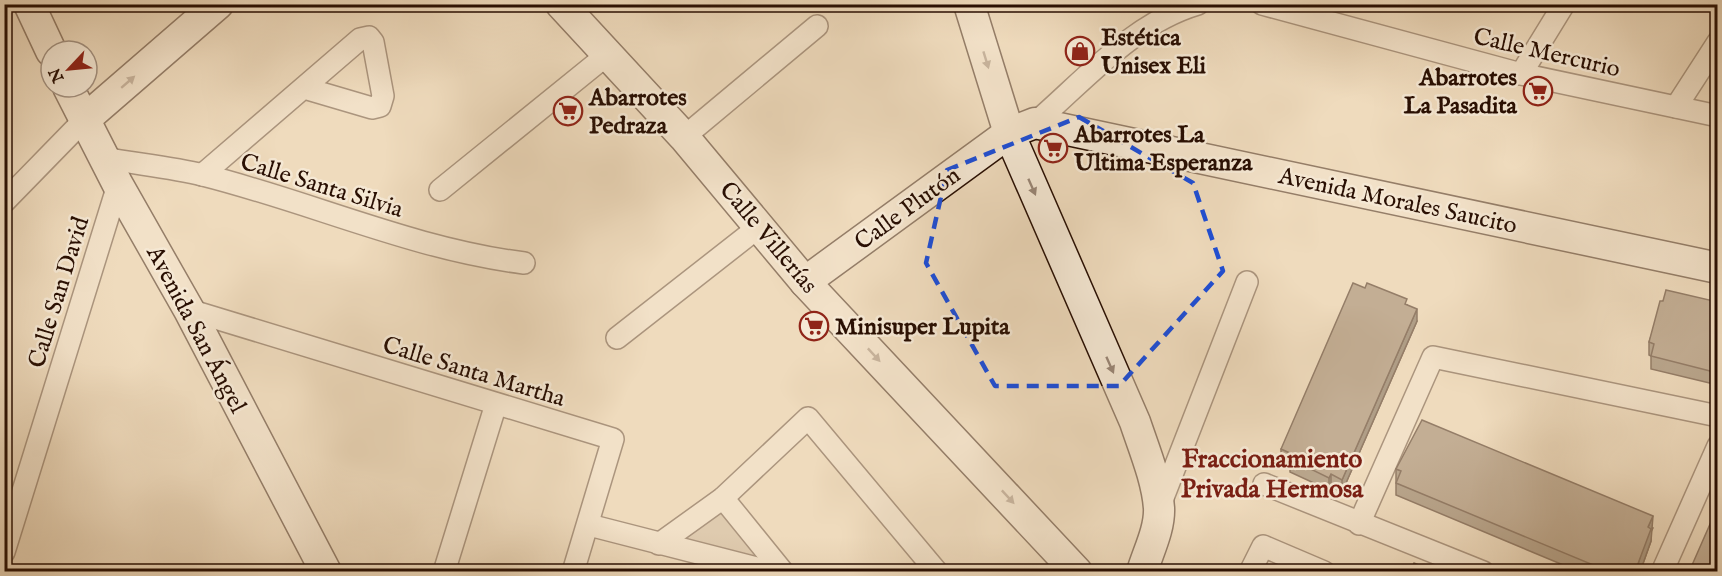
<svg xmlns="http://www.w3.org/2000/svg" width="1722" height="576" viewBox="0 0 1722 576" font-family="'IM FELL English',serif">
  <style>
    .green { fill: #cdb89d; stroke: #7a6350; stroke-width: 1.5 }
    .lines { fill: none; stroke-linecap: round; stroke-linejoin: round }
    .street-casing { stroke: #5a4131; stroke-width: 24 }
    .secondary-casing { stroke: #280e02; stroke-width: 33 }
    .street { stroke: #f5e8d4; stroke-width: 21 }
    .secondary { stroke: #f5e8d4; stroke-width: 30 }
    .wall { fill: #7b6855; stroke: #280e02; stroke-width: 1.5 }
    .shaded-wall { fill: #645545; stroke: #280e02; stroke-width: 1.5 }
    .building { fill: #8f7963; stroke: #280e02; stroke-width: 1.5 }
    .oneway { fill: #998676 }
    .marked { fill: none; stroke: #1d4ed8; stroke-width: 4.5; stroke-dasharray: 12 8; stroke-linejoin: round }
    .labels { text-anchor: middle; stroke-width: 5; stroke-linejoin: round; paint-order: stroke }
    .poi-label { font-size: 24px; font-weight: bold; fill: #280e02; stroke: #f5e8d4; text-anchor: start }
    .street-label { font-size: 24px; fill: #280e02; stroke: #f5e8d4 }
    .neighbourhood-label { font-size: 26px; font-weight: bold; fill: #7a1f14; stroke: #f5e8d4 }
  </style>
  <rect width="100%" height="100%" fill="#efdbbd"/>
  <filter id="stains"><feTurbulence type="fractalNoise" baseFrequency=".00333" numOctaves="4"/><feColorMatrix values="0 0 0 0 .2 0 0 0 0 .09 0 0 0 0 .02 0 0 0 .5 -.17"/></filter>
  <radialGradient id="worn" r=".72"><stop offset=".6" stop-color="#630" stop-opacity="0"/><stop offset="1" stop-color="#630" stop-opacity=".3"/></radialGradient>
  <polygon class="green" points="723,504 773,566 668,543"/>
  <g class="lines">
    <g class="street-casing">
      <g id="street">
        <polyline points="1262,4 1521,74 1718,116"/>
        <polyline points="1521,74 1564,4"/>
        <polyline points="1676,107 1718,42"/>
        <path d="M1035,123C1085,80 1133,23 1198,4"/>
        <polyline points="684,137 817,26"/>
        <path d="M104,158C136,164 171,167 203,175C311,202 413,249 524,263"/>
        <polyline points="202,175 360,39 369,37 373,42 383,96 380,106 372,108 304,88"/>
        <polyline points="440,190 608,54"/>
        <polyline points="4,202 84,120"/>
        <polyline points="189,310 613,439 573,572"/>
        <polyline points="617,338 760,226"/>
        <polyline points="1264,484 1483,572"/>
        <polyline points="723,498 783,572"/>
        <polyline points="1159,508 1247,282"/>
        <polyline points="1359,524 1433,357 1718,416"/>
        <polyline points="589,525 772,572"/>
        <polyline points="659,544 723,498 808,418 937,572"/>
        <polyline points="4,552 118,185"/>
        <polyline points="444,572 496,404"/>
        <polyline points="1250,572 1263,546 1324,572"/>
        <polyline points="1662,572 1718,446"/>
      </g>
    </g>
    <g class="secondary-casing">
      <g id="secondary">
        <polyline points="29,4 51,51"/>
        <polyline points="561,4 684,137 805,282 1077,572"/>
        <path d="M969,4L1009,133L1135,422C1144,449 1157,480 1159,508C1160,529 1148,552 1142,572"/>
        <polyline points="68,87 118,185 189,310 326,572"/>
        <polyline points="84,120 218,4"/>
        <polyline points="805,282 1009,133 1035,123 1718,268"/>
      </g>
    </g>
    <use href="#street" class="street"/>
    <use href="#secondary" class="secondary"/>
  </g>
  <g class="wall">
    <polygon points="1663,301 1718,302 1718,385 1651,369 1651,356 1649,355 1649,342"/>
    <polygon points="1407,305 1417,321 1342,492 1331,487 1329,490 1290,472 1290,466 1281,462 1281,449"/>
    <polygon points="1396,469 1653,528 1651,532 1651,541 1640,572 1580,572 1396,495"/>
  </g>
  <g class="shaded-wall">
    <polygon points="1417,309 1417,321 1342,492 1342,480"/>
    <polygon points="1331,474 1331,487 1329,490 1329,478"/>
    <polygon points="1653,516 1651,541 1640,572 1636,572 1648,527"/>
  </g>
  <g class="building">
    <polygon points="1353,283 1365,288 1367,283 1407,299 1405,304 1417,309 1342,480 1331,474 1329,478 1290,459 1292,454 1281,449"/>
    <polygon points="1666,290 1718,302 1718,373 1651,356 1654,344 1649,342 1660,301 1663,301"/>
    <polygon points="1422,420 1653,516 1648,527 1651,529 1636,569 1631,567 1629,572 1610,572 1396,483 1401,471 1396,469"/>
    <polygon points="1718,506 1718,572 1689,572"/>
    <polygon points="1414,563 1435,572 1410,572"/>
  </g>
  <defs><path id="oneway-solid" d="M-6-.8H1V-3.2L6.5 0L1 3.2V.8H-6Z" transform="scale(1.5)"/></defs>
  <g class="oneway">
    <use href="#oneway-solid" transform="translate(986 60) rotate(73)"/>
    <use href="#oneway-solid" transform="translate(128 82) rotate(-41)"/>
    <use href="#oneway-solid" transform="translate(1032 187) rotate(66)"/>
    <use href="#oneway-solid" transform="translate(874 355) rotate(47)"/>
    <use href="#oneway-solid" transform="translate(1110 365) rotate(66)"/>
    <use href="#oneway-solid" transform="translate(1008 497) rotate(47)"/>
  </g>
  <path d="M0 0H1722V576H0ZM1079,117L1193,183L1223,271L1119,386H995L926,263L947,170Z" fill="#efdbbd" fill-opacity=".55" fill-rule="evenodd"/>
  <path class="marked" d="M1079,117L1193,183L1223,271L1119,386H995L926,263L947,170Z"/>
  <defs>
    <g id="shop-ring" transform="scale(1.5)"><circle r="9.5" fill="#f5e8d4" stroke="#8f2418" stroke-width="1.5"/><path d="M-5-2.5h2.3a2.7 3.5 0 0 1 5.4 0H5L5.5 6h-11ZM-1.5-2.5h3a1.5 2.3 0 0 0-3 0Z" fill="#8f2418"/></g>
    <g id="supermarket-ring" transform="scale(1.5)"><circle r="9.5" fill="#f5e8d4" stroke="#8f2418" stroke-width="1.5"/><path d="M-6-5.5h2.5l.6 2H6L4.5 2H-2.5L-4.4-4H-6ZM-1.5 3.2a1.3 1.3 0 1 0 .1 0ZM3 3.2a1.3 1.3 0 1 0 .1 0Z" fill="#8f2418"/></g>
  </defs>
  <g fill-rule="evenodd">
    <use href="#shop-ring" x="1080" y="51"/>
    <use href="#supermarket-ring" x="1538" y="91"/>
    <use href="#supermarket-ring" x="568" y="111"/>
    <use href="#supermarket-ring" x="1053" y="148"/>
    <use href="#supermarket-ring" x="814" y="326"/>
  </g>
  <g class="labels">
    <g class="poi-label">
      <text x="1101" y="45">Estética<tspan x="1101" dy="28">Unisex Eli</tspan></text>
      <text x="1517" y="85" text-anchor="end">Abarrotes<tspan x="1517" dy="28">La Pasadita</tspan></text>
      <text x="589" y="105">Abarrotes<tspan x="589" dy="28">Pedraza</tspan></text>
      <text x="1074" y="142">Abarrotes La<tspan x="1074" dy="28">Ultima Esperanza</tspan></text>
      <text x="835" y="334">Minisuper Lupita</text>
    </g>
    <g class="street-label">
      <text transform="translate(1547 52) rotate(13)" y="8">Calle Mercurio</text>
      <text transform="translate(322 185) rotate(17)" y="8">Calle Santa Silvia</text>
      <text transform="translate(1398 200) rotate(12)" y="8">Avenida Morales Saucito</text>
      <text transform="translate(907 208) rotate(-36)" y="8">Calle Plutón</text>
      <text transform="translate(769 237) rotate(50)" y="8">Calle Villerías</text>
      <text transform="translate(58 292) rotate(-73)" y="8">Calle San David</text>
      <text transform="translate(197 329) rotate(62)" y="8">Avenida San Ángel</text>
      <text transform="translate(474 371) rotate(17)" y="8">Calle Santa Martha</text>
    </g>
    <g class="neighbourhood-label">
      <text x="1272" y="467">Fraccionamiento<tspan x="1272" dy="30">Privada Hermosa</tspan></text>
    </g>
  </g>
  <rect width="1722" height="576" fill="none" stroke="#efdbbd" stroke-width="24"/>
  <rect x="6" y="6" width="1710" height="564" fill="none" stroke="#280e02" stroke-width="3"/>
  <rect x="12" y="12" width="1698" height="552" fill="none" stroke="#280e02" stroke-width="1.5"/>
  <g transform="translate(69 69) rotate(244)"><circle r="28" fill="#f5e8d4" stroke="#a39180" stroke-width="1.5"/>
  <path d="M0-4.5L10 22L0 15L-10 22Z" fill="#8f2418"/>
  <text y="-9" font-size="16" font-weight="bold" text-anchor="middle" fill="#280e02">N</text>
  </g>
  <rect width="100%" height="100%" filter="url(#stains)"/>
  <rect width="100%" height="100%" fill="url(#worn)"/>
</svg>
